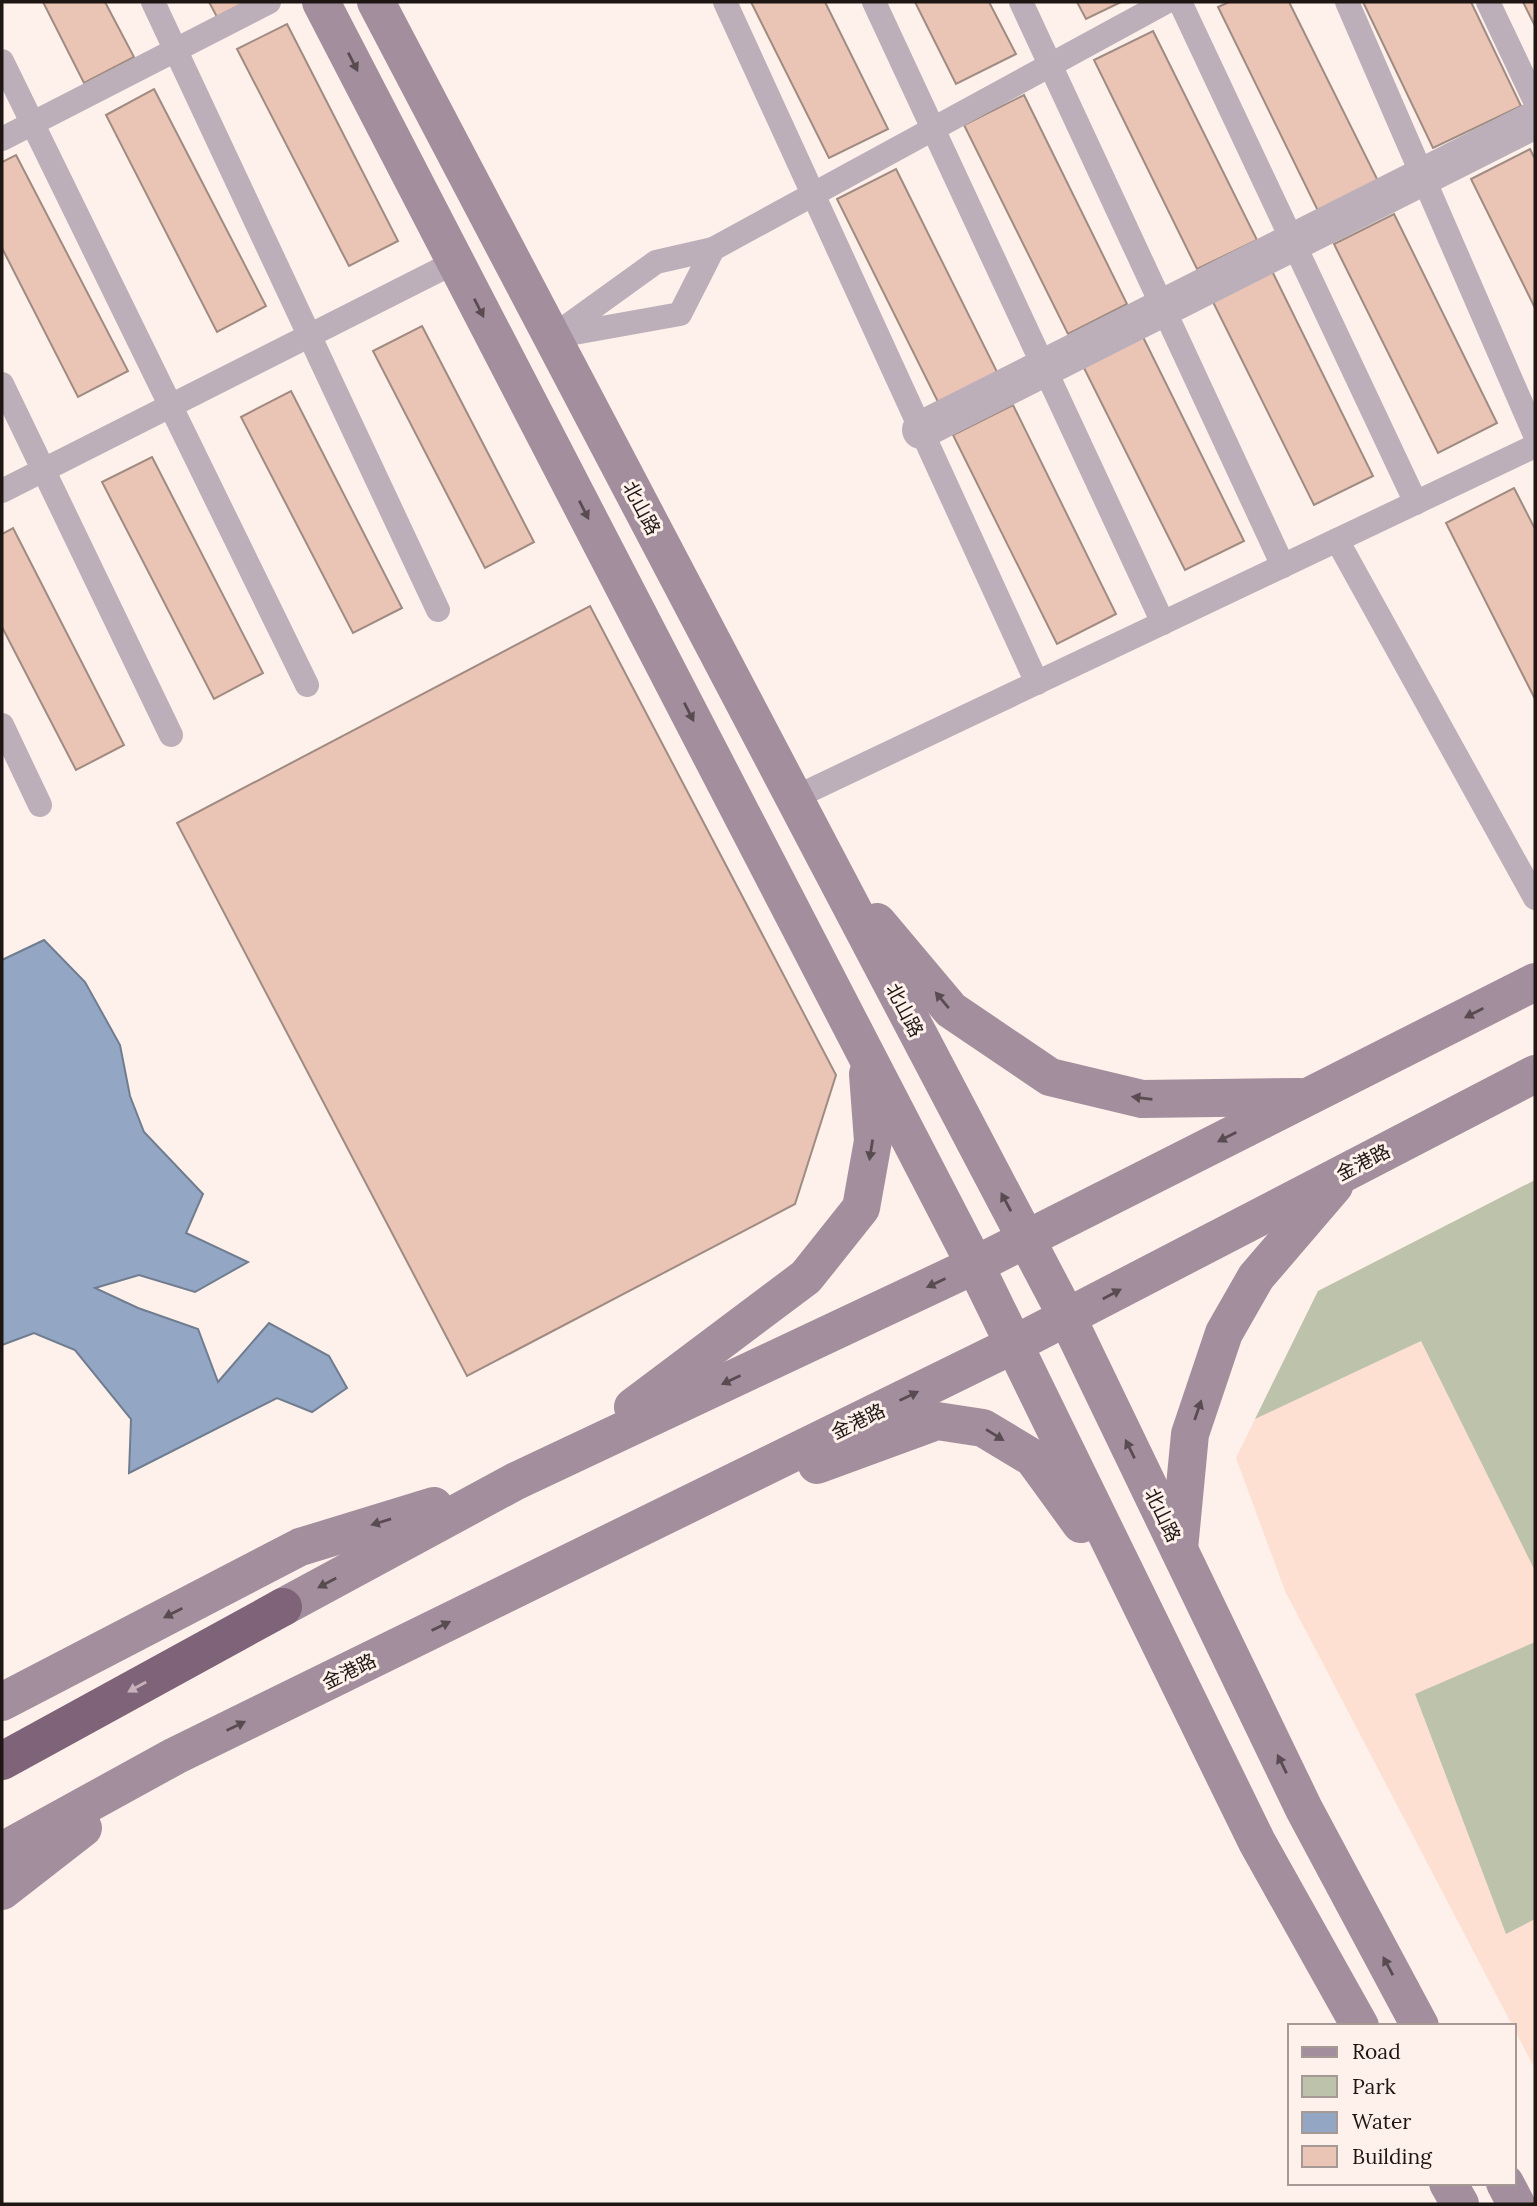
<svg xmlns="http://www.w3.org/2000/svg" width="1537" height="2206" viewBox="0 0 1537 2206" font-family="Lora,'Noto Sans SC',serif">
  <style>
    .built { fill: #fee0d3 }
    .green { fill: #bdc3ab }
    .water { fill: #93a7c4; stroke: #707c8f; stroke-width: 2 }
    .building { fill: #eac5b5; stroke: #a08b82; stroke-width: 2 }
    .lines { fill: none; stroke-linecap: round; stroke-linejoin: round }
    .lane { stroke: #bdafba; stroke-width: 24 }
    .street { stroke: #bdafba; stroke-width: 38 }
    .secondary { stroke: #a38e9e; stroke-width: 38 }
    .highway { stroke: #7f6378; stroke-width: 38 }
    .oneway { fill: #594c51 }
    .oneway2 { fill: #c5b1b7 }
    .labels { text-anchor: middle; stroke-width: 6; stroke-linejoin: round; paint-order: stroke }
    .street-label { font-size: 19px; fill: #1d1612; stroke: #fef0ea }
  </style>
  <rect width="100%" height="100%" fill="#fef0ea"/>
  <polygon class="built" points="1535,1180 1535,2069 1285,1591 1236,1458 1318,1291"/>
  <g class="green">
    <polygon points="1535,1180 1535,1571 1421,1341 1255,1419 1318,1291"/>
    <polygon points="1535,1642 1535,1919 1506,1934 1415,1694"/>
  </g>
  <polygon class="water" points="44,940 85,982 120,1045 130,1096 144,1132 203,1194 186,1233 248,1262 195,1292 139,1275 95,1288 138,1308 198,1329 218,1382 269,1323 329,1356 347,1388 312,1412 277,1398 129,1473 131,1419 75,1350 34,1333 2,1345 2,960"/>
  <g class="building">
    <polygon points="43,2 105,2 134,57 84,83"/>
    <polygon points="209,2 246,2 217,17"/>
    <polygon points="751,2 825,2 888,129 829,158"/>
    <polygon points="915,2 989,2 1016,54 956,84"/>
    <polygon points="1077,2 1121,2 1086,19"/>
    <polygon points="1229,2 1289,2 1381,187 1321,217 1218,7"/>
    <polygon points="1363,2 1471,2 1521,106 1433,148"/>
    <polygon points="1523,2 1535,2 1535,26"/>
    <polygon points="287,24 398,241 349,266 237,49"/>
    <polygon points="1153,31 1257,240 1197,269 1094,60"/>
    <polygon points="154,89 266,306 217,332 106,115"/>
    <polygon points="1024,95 1127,304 1068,334 964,125"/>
    <polygon points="1530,149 1535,159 1535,308 1471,179"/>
    <polygon points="16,155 128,371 78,397 2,248 2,162"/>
    <polygon points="896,169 1000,378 941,408 837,199"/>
    <polygon points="1394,214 1497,423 1438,453 1334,244"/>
    <polygon points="1270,267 1373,476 1314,505 1210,296"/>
    <polygon points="422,326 534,542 485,568 373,351"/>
    <polygon points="1140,331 1244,541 1185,570 1080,360"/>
    <polygon points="291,391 402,608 353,633 241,417"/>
    <polygon points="1013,405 1116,614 1057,644 953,435"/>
    <polygon points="152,457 263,673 214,699 102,482"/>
    <polygon points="1514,488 1535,529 1535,699 1446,523"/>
    <polygon points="13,528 124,745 76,770 2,627 2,534"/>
    <polygon points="590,606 836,1075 795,1204 467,1376 177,823"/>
  </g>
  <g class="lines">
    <g class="lane">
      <polyline points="153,2 438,610"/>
      <polyline points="725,2 1037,683"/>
      <polyline points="874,2 1163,623"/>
      <polyline points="1021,2 1283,566"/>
      <polyline points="1180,2 1416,503"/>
      <polyline points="1347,2 1535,435"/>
      <polyline points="1488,2 1535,101"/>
      <polyline points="2,61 307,685"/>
      <polyline points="2,139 269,2"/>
      <polyline points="713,249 1166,2"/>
      <polygon points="713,249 680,314 552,337 656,262"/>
      <polyline points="2,384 171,735"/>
      <polyline points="2,491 455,262"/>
      <polyline points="1337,540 1535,898"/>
      <polyline points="2,725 40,805"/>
      <polyline points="794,798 1535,446"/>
    </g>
    <polyline class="street" points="921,430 1535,120"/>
    <g class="secondary">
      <polyline points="321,2 975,1265 1257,1842 1360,2026"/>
      <polyline points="376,2 1067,1317 1304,1809 1420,2026"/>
      <polyline points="877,922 951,1010 1050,1077 1142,1099 1299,1097"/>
      <polyline points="633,1407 806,1277 861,1208 873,1141 868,1074"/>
      <polyline points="817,1465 937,1421 983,1428 1033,1458 1081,1524"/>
      <polyline points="1179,1549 1190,1434 1224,1333 1256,1277 1334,1186"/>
      <polyline points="283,1607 516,1481 975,1265 1535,982"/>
      <polyline points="2,1702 300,1547 434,1506"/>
      <polyline points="2,1851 175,1756 1013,1345 1535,1074"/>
      <polyline points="2,1891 83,1828"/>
      <polyline points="1448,2183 1460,2204"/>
      <polyline points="1505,2183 1516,2204"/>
    </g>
    <polyline class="highway" points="2,1761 283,1607"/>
  </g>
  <defs><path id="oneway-solid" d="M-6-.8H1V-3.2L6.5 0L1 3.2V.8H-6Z" transform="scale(1.75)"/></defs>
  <g class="oneway">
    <use href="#oneway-solid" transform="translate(353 62) rotate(63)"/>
    <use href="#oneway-solid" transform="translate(479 308) rotate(63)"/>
    <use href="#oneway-solid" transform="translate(584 510) rotate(63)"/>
    <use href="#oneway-solid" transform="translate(689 712) rotate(63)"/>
    <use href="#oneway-solid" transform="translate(942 1000) rotate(-130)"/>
    <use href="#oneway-solid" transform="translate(1474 1013) rotate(153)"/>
    <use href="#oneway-solid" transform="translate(1142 1098) rotate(-173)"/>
    <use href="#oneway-solid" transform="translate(1227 1137) rotate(153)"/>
    <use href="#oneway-solid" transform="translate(871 1150) rotate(99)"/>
    <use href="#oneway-solid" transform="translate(1006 1202) rotate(-118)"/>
    <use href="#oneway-solid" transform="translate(936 1283) rotate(155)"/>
    <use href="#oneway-solid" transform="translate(1112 1294) rotate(-28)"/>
    <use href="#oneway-solid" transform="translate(731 1380) rotate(155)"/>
    <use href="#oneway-solid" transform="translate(909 1396) rotate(-26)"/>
    <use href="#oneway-solid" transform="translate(1198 1410) rotate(-71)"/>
    <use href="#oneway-solid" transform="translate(995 1435) rotate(32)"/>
    <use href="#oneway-solid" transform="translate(1130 1449) rotate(-116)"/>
    <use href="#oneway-solid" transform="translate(381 1522) rotate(163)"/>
    <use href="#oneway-solid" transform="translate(327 1583) rotate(152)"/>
    <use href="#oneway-solid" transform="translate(173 1613) rotate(153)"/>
    <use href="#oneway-solid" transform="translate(441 1626) rotate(-26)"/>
    <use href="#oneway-solid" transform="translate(236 1726) rotate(-26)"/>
    <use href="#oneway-solid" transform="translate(1282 1764) rotate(-116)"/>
    <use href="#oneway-solid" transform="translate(1388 1966) rotate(-118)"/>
  </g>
  <use class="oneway2" href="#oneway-solid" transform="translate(137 1687) rotate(151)"/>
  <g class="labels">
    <g class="street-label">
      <text transform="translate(642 508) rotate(62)" y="7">北山路</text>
      <text transform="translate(905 1010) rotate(62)" y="7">北山路</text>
      <text transform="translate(1363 1162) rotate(-27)" y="7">金港路</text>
      <text transform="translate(858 1421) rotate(-26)" y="7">金港路</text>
      <text transform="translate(1163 1515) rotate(64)" y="7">北山路</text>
      <text transform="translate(349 1671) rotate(-26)" y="7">金港路</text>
    </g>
  </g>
  <rect width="1537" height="2206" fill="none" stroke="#1d1612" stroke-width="7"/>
  <rect x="1288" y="2024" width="228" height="161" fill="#fef0ea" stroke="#a49994" stroke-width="2"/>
  <rect x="1302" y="2047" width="35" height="10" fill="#a38e9e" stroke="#a49994" stroke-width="2"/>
  <text x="1352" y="2059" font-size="21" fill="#1d1612">Road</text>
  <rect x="1302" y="2076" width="35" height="21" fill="#bdc3ab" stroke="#a49994" stroke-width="2"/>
  <text x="1352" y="2094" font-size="21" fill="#1d1612">Park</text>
  <rect x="1302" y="2112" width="35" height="21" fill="#93a7c4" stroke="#a49994" stroke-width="2"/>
  <text x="1352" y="2129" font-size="21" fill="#1d1612">Water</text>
  <rect x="1302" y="2146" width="35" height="21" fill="#eac5b5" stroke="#a49994" stroke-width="2"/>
  <text x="1352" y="2164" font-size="21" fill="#1d1612">Building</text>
</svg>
